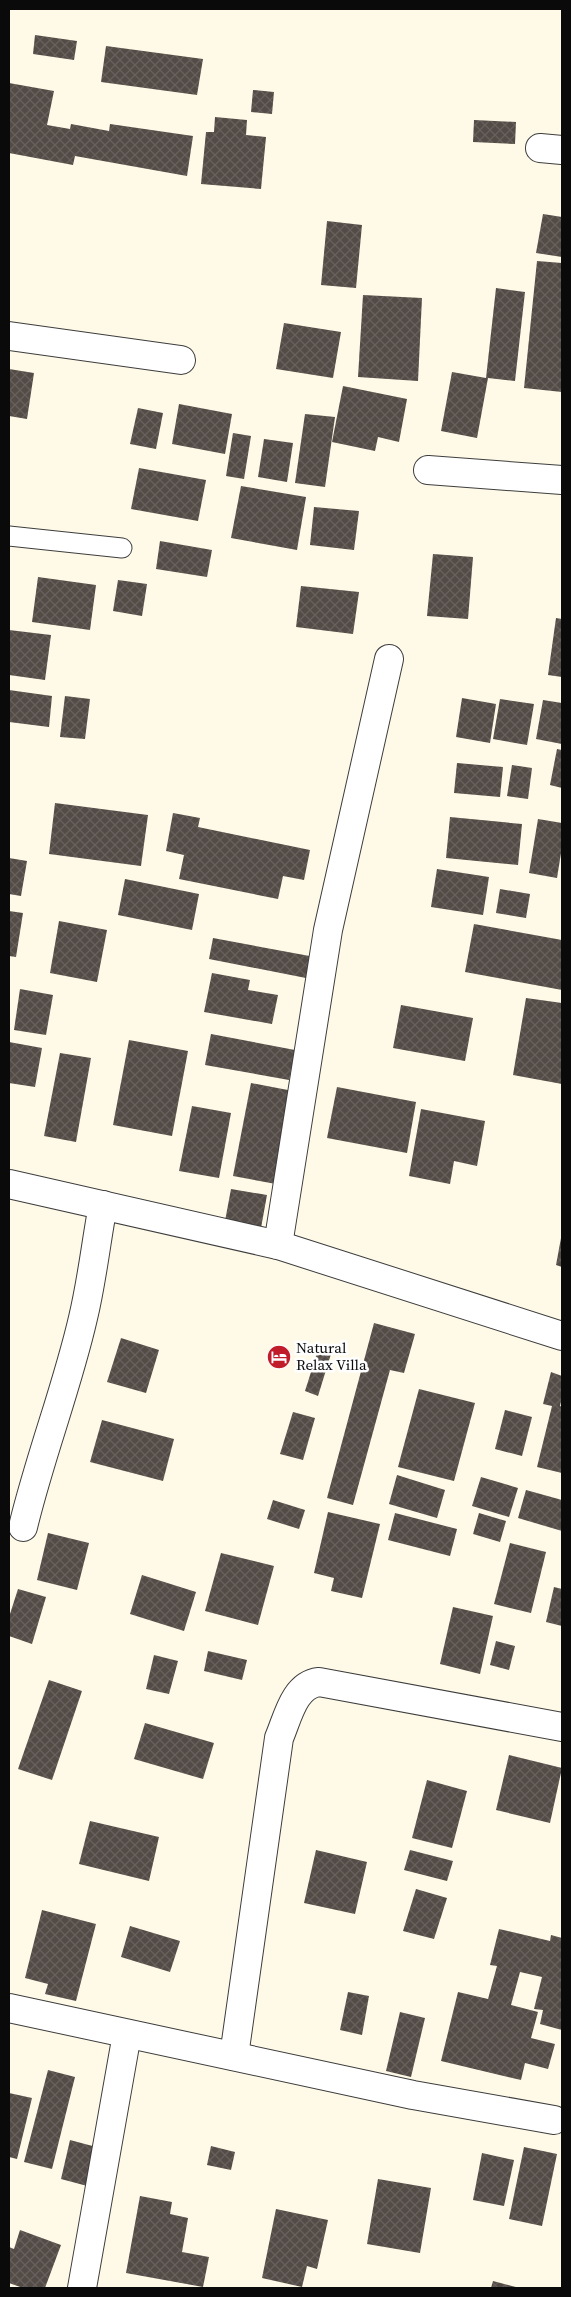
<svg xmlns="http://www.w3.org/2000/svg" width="571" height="2297" viewBox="0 0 571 2297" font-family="'Source Serif 4',serif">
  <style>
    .building { fill: url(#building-cross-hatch) }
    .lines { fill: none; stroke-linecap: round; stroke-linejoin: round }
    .service-casing { stroke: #3d3d3d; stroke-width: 21 }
    .minor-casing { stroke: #3d3d3d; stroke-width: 30 }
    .tertiary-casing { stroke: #3d3d3d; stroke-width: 30 }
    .service { stroke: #fff; stroke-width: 19 }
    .minor { stroke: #fff; stroke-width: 28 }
    .tertiary { stroke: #fff; stroke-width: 28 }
    .labels { text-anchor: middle; stroke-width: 5; stroke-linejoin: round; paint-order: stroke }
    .poi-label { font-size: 15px; fill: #0a0a0a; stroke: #fff; text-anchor: start }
  </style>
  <defs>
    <pattern id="building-cross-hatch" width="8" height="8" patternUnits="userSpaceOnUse" patternTransform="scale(1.25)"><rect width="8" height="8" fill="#534b46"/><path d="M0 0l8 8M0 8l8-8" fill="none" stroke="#67605c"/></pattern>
  </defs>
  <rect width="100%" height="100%" fill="#fffae7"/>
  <g class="building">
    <polygon points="35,35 77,41 74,60 33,54"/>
    <polygon points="106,46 203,59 197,95 101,82"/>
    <polygon points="9,83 54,91 47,125 70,129 71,124 109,131 110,124 193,136 187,176 75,156 73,165 9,153"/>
    <polygon points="253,90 274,92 272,114 251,112"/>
    <polygon points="215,117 247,120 246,135 266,137 261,189 201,184 206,132 214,132"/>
    <polygon points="474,120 516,122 515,144 473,142"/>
    <polygon points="543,214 562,217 562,257 536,253"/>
    <polygon points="327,221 362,225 356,288 321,285"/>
    <polygon points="537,261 562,263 562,392 524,388"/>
    <polygon points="496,288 525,292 515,381 488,378 477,438 441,431 452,372 486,378"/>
    <polygon points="363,295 422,298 418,381 358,377"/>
    <polygon points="284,323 341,332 333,378 276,369"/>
    <polygon points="9,369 34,373 27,419 9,416"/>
    <polygon points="343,386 407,399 399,442 378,437 375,451 332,442"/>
    <polygon points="179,404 232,414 225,454 172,444"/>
    <polygon points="138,408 163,413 156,449 130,444"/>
    <polygon points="305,414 335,417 325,487 295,483"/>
    <polygon points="233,433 251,436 244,479 226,476"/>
    <polygon points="264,439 293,443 287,482 258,477"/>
    <polygon points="139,468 206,480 198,521 131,509"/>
    <polygon points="241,486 306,497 297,550 231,538"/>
    <polygon points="314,507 359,511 354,550 310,545"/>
    <polygon points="160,541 212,550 207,577 156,569"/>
    <polygon points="433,554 473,557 468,619 427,616"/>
    <polygon points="38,577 96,585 90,630 32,622"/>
    <polygon points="118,580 147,584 142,616 113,611"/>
    <polygon points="301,586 359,592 353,634 296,627"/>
    <polygon points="556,618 562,619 562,677 548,675"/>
    <polygon points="9,630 51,635 45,680 9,675"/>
    <polygon points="9,690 52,696 49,727 9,722"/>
    <polygon points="65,696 90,699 85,739 60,737"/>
    <polygon points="462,698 496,704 490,743 456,737"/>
    <polygon points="500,699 534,704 527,745 493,739"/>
    <polygon points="543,700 562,703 562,744 536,739"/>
    <polygon points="557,749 562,750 562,788 550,785"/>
    <polygon points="457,763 503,767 500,797 454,793"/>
    <polygon points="512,765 532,768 528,799 507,796"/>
    <polygon points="55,803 148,815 141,866 49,854"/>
    <polygon points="173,813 200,818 198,827 310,850 304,880 283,876 278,899 179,879 184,855 166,851"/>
    <polygon points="450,817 522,824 518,865 446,858"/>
    <polygon points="538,819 562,823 562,847 557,878 529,873"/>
    <polygon points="9,858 27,861 21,896 9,894"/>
    <polygon points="437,869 489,877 483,915 431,907"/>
    <polygon points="125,879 199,894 192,930 118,915"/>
    <polygon points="500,889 530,894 526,918 496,913"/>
    <polygon points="9,911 23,913 16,957 9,956"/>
    <polygon points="59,921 107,930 97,982 50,973"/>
    <polygon points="474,924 562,940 562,990 465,972"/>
    <polygon points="213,938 315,957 311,979 209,959"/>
    <polygon points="212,973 250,980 248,990 278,995 272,1024 204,1012"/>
    <polygon points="20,989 53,995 46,1035 14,1030"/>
    <polygon points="526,998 562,1003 562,1084 513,1075"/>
    <polygon points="401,1005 473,1018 465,1061 393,1048"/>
    <polygon points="211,1034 295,1050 289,1080 205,1065"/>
    <polygon points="129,1040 188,1051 172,1136 113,1125"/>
    <polygon points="9,1042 42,1048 35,1087 9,1083"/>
    <polygon points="60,1053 91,1058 76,1142 44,1136"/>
    <polygon points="251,1083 293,1091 276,1184 233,1176"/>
    <polygon points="337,1087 416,1102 407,1153 327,1138"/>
    <polygon points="192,1106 231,1113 219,1178 179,1171"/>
    <polygon points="421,1109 485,1121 477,1166 454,1161 450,1184 409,1176"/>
    <polygon points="231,1189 267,1195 261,1228 225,1221"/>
    <polygon points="561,1238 562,1238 562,1267 556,1265"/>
    <polygon points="374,1323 415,1334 404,1373 390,1370 353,1505 327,1498"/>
    <polygon points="121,1338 159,1350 146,1393 107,1382"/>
    <polygon points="318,1350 331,1354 318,1396 305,1391"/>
    <polygon points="551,1372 562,1376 562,1397 560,1406 562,1407 562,1473 537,1467 552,1406 543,1404"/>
    <polygon points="419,1389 475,1403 454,1481 398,1467"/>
    <polygon points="505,1410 532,1417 522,1456 495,1449"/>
    <polygon points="293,1412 315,1418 303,1460 280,1454"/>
    <polygon points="102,1420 174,1439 163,1481 90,1462"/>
    <polygon points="397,1475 445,1490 437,1518 389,1504"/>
    <polygon points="481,1477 518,1488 509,1517 472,1506"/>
    <polygon points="526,1490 562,1500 562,1531 518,1518"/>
    <polygon points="273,1500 305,1510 299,1529 267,1519"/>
    <polygon points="328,1512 380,1524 362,1598 331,1591 334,1578 314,1573"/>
    <polygon points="395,1513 457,1529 450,1556 388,1540"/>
    <polygon points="479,1513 506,1521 500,1542 473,1534"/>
    <polygon points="48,1533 89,1543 77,1590 37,1580"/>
    <polygon points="510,1543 546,1552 531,1613 494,1604"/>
    <polygon points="221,1553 274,1566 258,1625 205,1611"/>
    <polygon points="142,1575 196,1592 184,1631 130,1614"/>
    <polygon points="554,1587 562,1589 562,1626 546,1622"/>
    <polygon points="18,1589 46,1597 32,1644 9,1636 9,1617"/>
    <polygon points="453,1607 493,1616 480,1674 440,1664"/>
    <polygon points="496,1641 515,1646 509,1670 490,1665"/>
    <polygon points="208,1651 247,1660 242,1680 204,1671"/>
    <polygon points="154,1655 178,1661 169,1694 146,1689"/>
    <polygon points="49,1680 82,1691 52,1780 18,1769"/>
    <polygon points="145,1723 214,1743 203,1779 134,1759"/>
    <polygon points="509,1755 562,1768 550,1823 496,1810"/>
    <polygon points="427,1780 467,1791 452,1848 412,1838"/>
    <polygon points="90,1821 159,1837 149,1881 79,1864"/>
    <polygon points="316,1850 367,1862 355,1914 304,1903"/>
    <polygon points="410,1850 453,1861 447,1881 404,1870"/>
    <polygon points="416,1889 447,1898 434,1939 403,1931"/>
    <polygon points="42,1910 96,1924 76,2001 45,1994 48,1984 25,1978"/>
    <polygon points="130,1926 180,1941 170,1972 121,1957"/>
    <polygon points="499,1929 550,1941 551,1935 562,1938 562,2030 540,2024 543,2010 534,2009 542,1977 520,1972 511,2005 538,2012 531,2038 555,2044 548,2069 525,2063 521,2080 441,2061 458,1992 488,1999 497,1966 490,1965"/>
    <polygon points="348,1992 369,1996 362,2035 340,2030"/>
    <polygon points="400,2012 425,2018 411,2077 386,2071"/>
    <polygon points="48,2070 75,2077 52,2169 24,2162"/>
    <polygon points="9,2093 32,2098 17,2159 9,2157"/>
    <polygon points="70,2140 100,2148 91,2187 61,2179"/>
    <polygon points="211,2146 235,2152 231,2170 207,2165"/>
    <polygon points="524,2147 557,2154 542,2226 509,2219"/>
    <polygon points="482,2153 514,2160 504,2206 473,2200"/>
    <polygon points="378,2179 431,2188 420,2253 367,2244"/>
    <polygon points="140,2196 172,2202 170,2214 188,2218 182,2252 209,2257 203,2287 126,2273"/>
    <polygon points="276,2209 328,2220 317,2269 307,2266 302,2287 262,2278"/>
    <polygon points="20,2230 61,2245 45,2288 23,2288 9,2283 9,2247 14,2249"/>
    <polygon points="493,2281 520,2288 491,2288"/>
  </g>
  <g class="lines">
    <g class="service-casing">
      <polyline id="service" points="9,536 122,548"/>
    </g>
    <g class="minor-casing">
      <g id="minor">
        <polyline points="540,148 562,150"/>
        <polyline points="9,336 181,360"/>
        <polyline points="428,470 562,480"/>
        <polyline points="278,1245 328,930 389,659"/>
        <path d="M23,1527C40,1456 67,1388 83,1318C92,1281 96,1242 103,1205"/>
        <polyline points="9,2008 413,2095 554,2120"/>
        <path d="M234,2056L279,1738C288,1717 294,1685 319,1682L562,1727"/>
        <polyline points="82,2288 127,2034"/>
      </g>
    </g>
    <g class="tertiary-casing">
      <polyline id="tertiary" points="9,1184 278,1245 562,1336"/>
    </g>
    <use href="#service" class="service"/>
    <use href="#minor" class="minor"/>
    <use href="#tertiary" class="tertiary"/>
  </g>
  <defs>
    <g id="hotel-disc" transform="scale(1.25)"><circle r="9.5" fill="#c01c29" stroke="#fff"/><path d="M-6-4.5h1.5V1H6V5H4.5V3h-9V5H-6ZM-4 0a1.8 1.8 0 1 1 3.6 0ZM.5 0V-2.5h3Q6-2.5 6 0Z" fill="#fff"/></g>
  </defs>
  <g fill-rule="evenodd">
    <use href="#hotel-disc" x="279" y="1357"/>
  </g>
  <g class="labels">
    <g class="poi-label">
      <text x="296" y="1353">Natural<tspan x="296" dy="17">Relax Villa</tspan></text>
    </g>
  </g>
  <rect width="571" height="2297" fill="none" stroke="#0a0a0a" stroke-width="20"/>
</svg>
